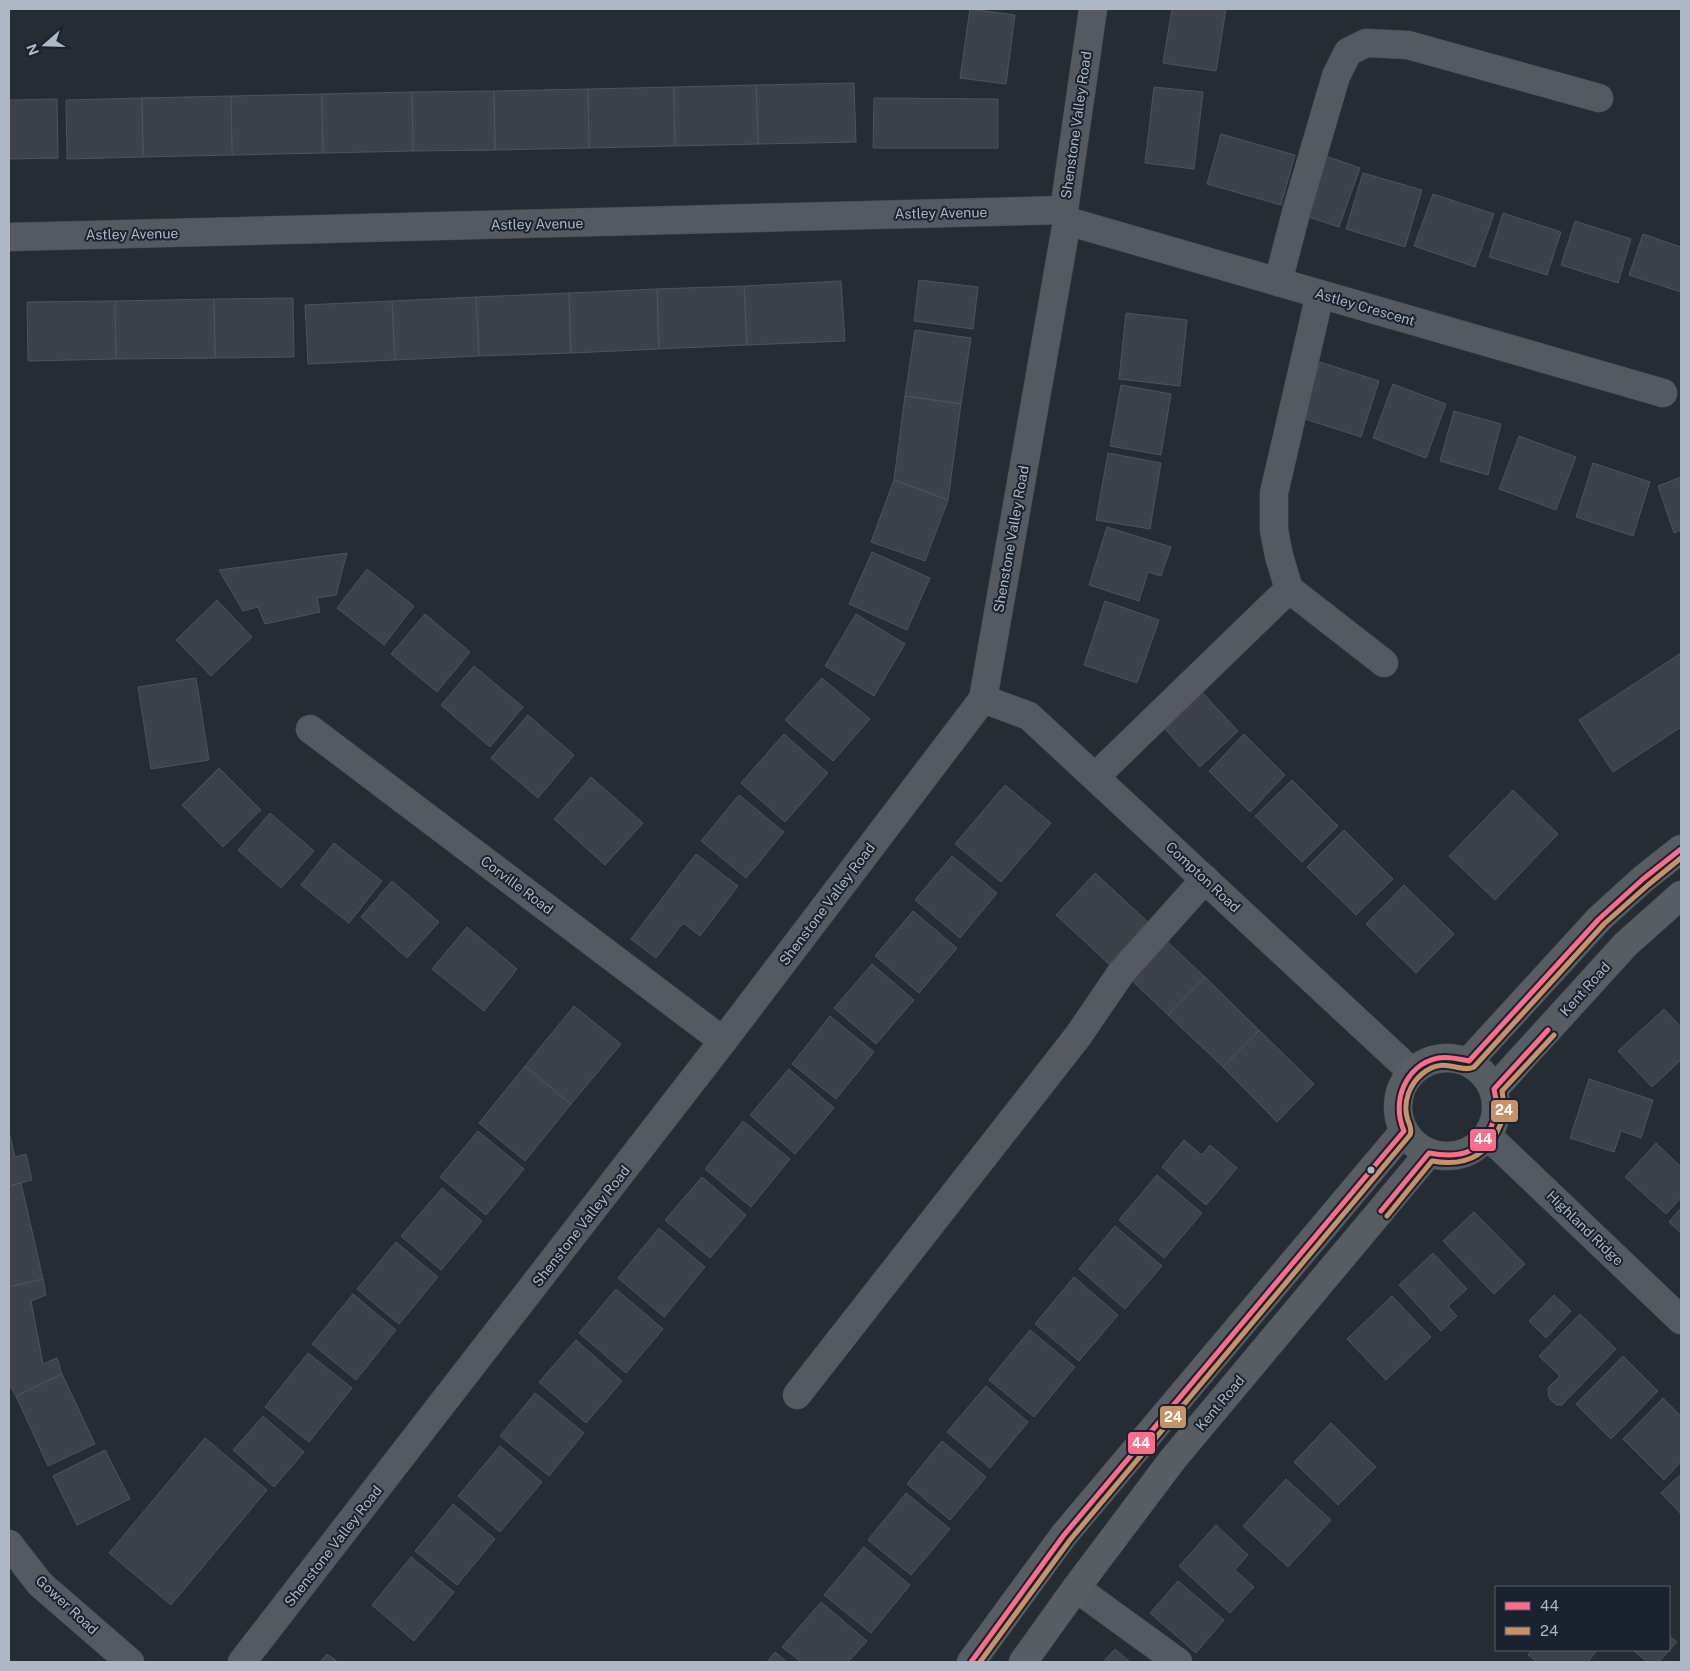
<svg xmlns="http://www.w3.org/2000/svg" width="1690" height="1671" viewBox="0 0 1690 1671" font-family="'Public Sans',sans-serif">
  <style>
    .building { fill: #3d424a; stroke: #4d535c }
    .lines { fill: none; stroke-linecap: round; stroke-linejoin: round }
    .minor-casing { stroke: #44484e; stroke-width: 29 }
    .major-casing { stroke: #434850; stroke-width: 29 }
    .minor { stroke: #555a62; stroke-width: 28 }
    .major { stroke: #585d64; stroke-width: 28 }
    .bus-1-casing { stroke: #19222e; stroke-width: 9 }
    .bus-2-casing { stroke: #19222e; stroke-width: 9 }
    .bus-1 { stroke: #fb6d88; stroke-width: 5 }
    .bus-2 { stroke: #c7916a; stroke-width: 5 }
    .bus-dot { fill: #aeb7c6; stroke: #19222e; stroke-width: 2 }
    .labels { text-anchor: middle; stroke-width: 4; stroke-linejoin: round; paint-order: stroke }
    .street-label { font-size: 14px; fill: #aeb7c6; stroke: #19222e }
    .line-badge { stroke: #19222e; stroke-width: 2 }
    .badge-label { font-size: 14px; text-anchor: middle; font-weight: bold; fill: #fff }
  </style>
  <rect width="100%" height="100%" fill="#262c34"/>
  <g class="building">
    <polygon points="970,9 1015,15 1006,84 960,78"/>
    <polygon points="1172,9 1226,9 1216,71 1163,63"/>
    <polygon points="854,83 856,142 758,144 756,85"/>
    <polygon points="756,85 758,144 675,146 674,87"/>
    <polygon points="674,87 675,146 589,148 588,89"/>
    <polygon points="1154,87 1203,92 1194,169 1145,163"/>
    <polygon points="588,89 589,148 495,150 494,91"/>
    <polygon points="494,91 495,150 413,151 412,92"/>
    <polygon points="412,92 413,151 323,153 322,94"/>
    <polygon points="322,94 323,153 232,155 231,96"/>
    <polygon points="231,96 232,155 143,157 142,98"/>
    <polygon points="142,98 143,157 67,159 66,100"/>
    <polygon points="874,98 998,99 998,148 873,148"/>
    <polygon points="57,99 58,158 9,159 9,100"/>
    <polygon points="1221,134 1295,155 1281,205 1207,184"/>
    <polygon points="1323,155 1360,168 1339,227 1302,215"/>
    <polygon points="1363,173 1422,190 1405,247 1346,229"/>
    <polygon points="1433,194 1494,214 1475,267 1414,246"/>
    <polygon points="1503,213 1561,232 1547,275 1489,257"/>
    <polygon points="1575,221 1631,239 1618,283 1561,265"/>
    <polygon points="1643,234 1681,247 1681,292 1629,275"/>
    <polygon points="919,280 978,287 973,329 914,321"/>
    <polygon points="841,281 845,341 747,345 744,286"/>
    <polygon points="744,286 747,345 659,349 657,289"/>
    <polygon points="657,289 659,349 571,353 569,293"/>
    <polygon points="569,293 571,353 479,356 476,297"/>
    <polygon points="476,297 479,356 395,360 392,301"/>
    <polygon points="293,298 294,357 215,358 214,299"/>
    <polygon points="214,299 215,358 116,359 115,301"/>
    <polygon points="115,301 116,359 28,361 27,302"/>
    <polygon points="392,301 395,360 308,364 305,305"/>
    <polygon points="1126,313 1187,320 1180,386 1119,379"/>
    <polygon points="915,330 971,338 961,404 905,396"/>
    <polygon points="1320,362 1379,381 1361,437 1302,418"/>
    <polygon points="1393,384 1446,404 1426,458 1373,438"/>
    <polygon points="1121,385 1171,394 1161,455 1110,446"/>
    <polygon points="905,396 961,404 948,500 894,480"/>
    <polygon points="1454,411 1501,424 1488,475 1440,461"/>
    <polygon points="1519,436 1576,457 1556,510 1499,489"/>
    <polygon points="1108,453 1161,463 1150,529 1096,520"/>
    <polygon points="1593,463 1650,482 1633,536 1576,517"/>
    <polygon points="1681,477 1681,530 1674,533 1658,486"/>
    <polygon points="894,480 948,500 925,561 871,542"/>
    <polygon points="1107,527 1171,547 1161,576 1148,572 1139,601 1089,585"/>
    <polygon points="872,552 930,578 907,630 849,604"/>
    <polygon points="347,553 336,595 317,598 320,612 265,624 258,607 243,611 219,570"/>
    <polygon points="367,569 414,606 384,645 337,608"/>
    <polygon points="217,600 252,637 211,676 176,640"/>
    <polygon points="1105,601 1159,620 1137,683 1084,665"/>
    <polygon points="425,614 470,652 437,692 391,654"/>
    <polygon points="856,614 905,644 874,696 825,666"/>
    <polygon points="1681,653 1681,727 1613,772 1579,720"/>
    <polygon points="474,666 523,707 490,747 441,705"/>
    <polygon points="196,678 209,760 151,769 138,687"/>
    <polygon points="822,678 870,719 833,761 785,720"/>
    <polygon points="1199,689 1238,731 1200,767 1161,725"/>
    <polygon points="528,715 574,755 538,798 491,758"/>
    <polygon points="784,734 828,773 785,822 741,783"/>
    <polygon points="1244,734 1285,775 1250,812 1209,771"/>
    <polygon points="219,768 261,810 223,847 182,805"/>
    <polygon points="591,777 643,823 605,865 554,819"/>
    <polygon points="1292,780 1338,826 1302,862 1255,816"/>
    <polygon points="1005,785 1051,823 1001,882 955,844"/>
    <polygon points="1513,790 1558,834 1495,900 1449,856"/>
    <polygon points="739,795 784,832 746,878 701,841"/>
    <polygon points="270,813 314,851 281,888 238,850"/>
    <polygon points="1344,830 1393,879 1356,915 1307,867"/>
    <polygon points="334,843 382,881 349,923 301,885"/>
    <polygon points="696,854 738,886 700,936 683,923 656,958 631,939"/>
    <polygon points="952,856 997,893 960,938 915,900"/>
    <polygon points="1095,873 1148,922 1109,964 1056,915"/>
    <polygon points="392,881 439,922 407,958 361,917"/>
    <polygon points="1404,885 1454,934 1416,973 1366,924"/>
    <polygon points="913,911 957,948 919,993 875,956"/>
    <polygon points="467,927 517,969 484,1011 432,969"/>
    <polygon points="1160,935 1205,977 1168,1015 1124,973"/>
    <polygon points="872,964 914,1000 876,1044 834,1008"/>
    <polygon points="1205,977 1259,1030 1223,1067 1168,1015"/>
    <polygon points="574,1006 621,1044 571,1104 525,1066"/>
    <polygon points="1664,1009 1681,1027 1681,1060 1652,1087 1618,1051"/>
    <polygon points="830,1016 874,1052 836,1099 792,1064"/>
    <polygon points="1259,1030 1314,1084 1277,1122 1223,1067"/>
    <polygon points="525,1066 571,1104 525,1161 479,1123"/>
    <polygon points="789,1069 834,1108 795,1154 750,1115"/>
    <polygon points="1589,1079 1653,1100 1641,1138 1621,1131 1614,1152 1570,1138"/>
    <polygon points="743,1121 790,1159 751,1207 705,1169"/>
    <polygon points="478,1131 524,1169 486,1215 440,1177"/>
    <polygon points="9,1132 15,1157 26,1154 32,1180 9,1186"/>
    <polygon points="1184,1140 1202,1155 1210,1145 1237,1168 1206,1205 1162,1167"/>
    <polygon points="1656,1143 1681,1167 1681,1198 1666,1214 1625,1177"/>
    <polygon points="1157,1175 1202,1213 1164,1258 1119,1220"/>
    <polygon points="702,1177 746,1215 710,1258 665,1220"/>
    <polygon points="21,1183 43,1279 9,1287 9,1186"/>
    <polygon points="442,1188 482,1221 441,1270 401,1236"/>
    <polygon points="1681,1208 1681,1233 1669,1222"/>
    <polygon points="1474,1212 1525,1264 1494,1294 1443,1241"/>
    <polygon points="1115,1226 1162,1266 1125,1309 1079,1269"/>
    <polygon points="659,1228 705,1267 664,1317 618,1278"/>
    <polygon points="396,1242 438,1277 399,1324 357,1289"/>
    <polygon points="1433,1253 1467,1289 1448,1306 1457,1316 1441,1331 1399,1285"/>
    <polygon points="1074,1277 1118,1315 1079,1361 1035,1324"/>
    <polygon points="43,1279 46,1295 31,1301 43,1364 57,1358 62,1374 16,1396 9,1384 9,1287"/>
    <polygon points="616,1289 663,1329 626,1373 579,1333"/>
    <polygon points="353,1294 396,1330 356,1380 312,1344"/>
    <polygon points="1554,1295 1571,1311 1546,1338 1529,1321"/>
    <polygon points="1392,1296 1431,1337 1386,1380 1347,1339"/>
    <polygon points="1580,1314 1616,1349 1562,1405 1556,1405 1549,1398 1548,1388 1560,1376 1539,1356"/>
    <polygon points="1030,1330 1075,1367 1034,1417 989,1380"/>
    <polygon points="576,1340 622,1381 586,1423 539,1382"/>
    <polygon points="308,1353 352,1388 309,1442 265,1407"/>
    <polygon points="1623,1356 1658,1391 1611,1439 1576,1404"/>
    <polygon points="62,1374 95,1444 48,1466 16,1396"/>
    <polygon points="986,1386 1028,1422 990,1468 947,1432"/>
    <polygon points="535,1393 584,1433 549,1476 500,1436"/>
    <polygon points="1663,1398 1681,1416 1681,1462 1664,1480 1623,1439"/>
    <polygon points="263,1416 304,1452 274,1487 233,1450"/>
    <polygon points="1331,1423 1376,1467 1338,1505 1294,1462"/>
    <polygon points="205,1438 267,1490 171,1605 109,1553"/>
    <polygon points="942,1441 986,1477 950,1520 907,1484"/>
    <polygon points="500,1446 542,1482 500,1532 458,1496"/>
    <polygon points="105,1450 130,1499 77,1525 53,1476"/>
    <polygon points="1681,1474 1681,1514 1661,1493"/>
    <polygon points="1286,1479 1331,1520 1288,1567 1243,1526"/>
    <polygon points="906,1493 950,1529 911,1575 868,1540"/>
    <polygon points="453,1504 495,1539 457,1585 415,1551"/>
    <polygon points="1216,1525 1248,1555 1235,1570 1254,1587 1230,1613 1179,1566"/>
    <polygon points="864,1547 910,1585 871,1633 824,1595"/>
    <polygon points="411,1557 454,1592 414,1641 372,1605"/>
    <polygon points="1178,1581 1224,1620 1196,1653 1150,1613"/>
    <polygon points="821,1602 867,1641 848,1662 801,1662 782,1647"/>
    <polygon points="1669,1636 1677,1642 1659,1662 1647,1662 1633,1650 1669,1650"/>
    <polygon points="1115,1649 1130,1662 1103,1662"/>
    <polygon points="1532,1650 1597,1650 1588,1662 1537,1662 1528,1655"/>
    <polygon points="775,1652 787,1662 767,1662"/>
    <polygon points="327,1654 338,1662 320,1662"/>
  </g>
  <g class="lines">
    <g class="minor-casing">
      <g id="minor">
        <polyline points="1067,221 1663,393"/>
        <polyline points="9,237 1064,210"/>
        <polyline points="1278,282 1297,209 1336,76 1348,52 1366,43 1408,45 1599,98"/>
        <polyline points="1320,294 1274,493 1274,530 1279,556 1289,589 1384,663"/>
        <polyline points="983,699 1029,716 1412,1072"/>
        <polyline points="310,729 723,1041"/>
        <polyline points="1095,777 1289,589"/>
        <polyline points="1488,1136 1681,1320"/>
        <polyline points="797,1395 1078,1036 1121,973 1205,879"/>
        <polyline points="9,1544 40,1584 130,1662"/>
        <polyline points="1076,1588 1178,1662"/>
        <polyline points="242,1662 723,1041 983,699 1067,221 1064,210 1093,9"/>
      </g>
    </g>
    <g class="major-casing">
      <g id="major">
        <circle cx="1447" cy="1107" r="49"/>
        <polyline points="1469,1061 1599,919 1643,879 1681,849"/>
        <polyline points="1494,1089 1626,944 1681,895"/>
        <polyline points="971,1662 1064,1535 1404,1131"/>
        <polyline points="1023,1662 1076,1588 1173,1459 1429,1153"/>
      </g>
    </g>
    <use href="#minor" class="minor"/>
    <use href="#major" class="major"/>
    <g class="bus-1-casing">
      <g id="bus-1">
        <path d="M1381,1211L1429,1153C1458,1158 1478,1155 1491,1127C1493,1122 1496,1117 1497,1112C1498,1105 1495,1096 1494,1089L1548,1030"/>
        <path d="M971,1662L1064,1535L1404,1131C1391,1102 1405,1065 1438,1058C1449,1056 1459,1059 1469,1061L1599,919L1643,879L1681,849"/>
      </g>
    </g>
    <g class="bus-2-casing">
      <g id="bus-2">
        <path d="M1387,1216L1432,1161C1460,1166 1484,1159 1497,1132C1499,1127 1503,1121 1504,1114C1505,1107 1503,1099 1502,1091L1554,1035"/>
        <path d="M980,1662L1070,1540L1410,1135C1413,1128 1408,1123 1407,1117C1403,1101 1410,1084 1422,1074C1444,1055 1459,1074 1474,1067L1604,924L1648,885L1681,858"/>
      </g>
    </g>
    <use href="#bus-1" class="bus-1"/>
    <use href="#bus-2" class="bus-2"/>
  </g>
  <circle class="bus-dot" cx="1371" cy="1170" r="4.5"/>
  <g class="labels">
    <g class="street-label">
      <text transform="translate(1076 125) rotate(-82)" y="5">Shenstone Valley Road</text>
      <text transform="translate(941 213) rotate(-1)" y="5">Astley Avenue</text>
      <text transform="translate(537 224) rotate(-1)" y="5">Astley Avenue</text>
      <text transform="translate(132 234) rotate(-1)" y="5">Astley Avenue</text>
      <text transform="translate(1365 307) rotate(16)" y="5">Astley Crescent</text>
      <text transform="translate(1011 539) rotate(-80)" y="5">Shenstone Valley Road</text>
      <text transform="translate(1203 877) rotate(43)" y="5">Compton Road</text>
      <text transform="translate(517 885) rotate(37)" y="5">Corville Road</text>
      <text transform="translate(827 904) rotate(-53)" y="5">Shenstone Valley Road</text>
      <text transform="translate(1585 989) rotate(-48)" y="5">Kent Road</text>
      <text transform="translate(581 1226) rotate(-52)" y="5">Shenstone Valley Road</text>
      <text transform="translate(1585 1228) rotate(44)" y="5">Highland Ridge</text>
      <text transform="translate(1220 1403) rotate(-50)" y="5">Kent Road</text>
      <text transform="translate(333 1546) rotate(-52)" y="5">Shenstone Valley Road</text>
      <text transform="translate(67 1605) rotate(43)" y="5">Gower Road</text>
    </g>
  </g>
  <g class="line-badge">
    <rect x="1490" y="1099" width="29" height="24" rx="5" fill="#c7916a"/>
    <rect x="1469" y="1128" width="28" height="24" rx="5" fill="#fb6d88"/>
    <rect x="1159" y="1405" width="28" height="24" rx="5" fill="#c7916a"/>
    <rect x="1127" y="1431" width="29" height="24" rx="5" fill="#fb6d88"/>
  </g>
  <g class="badge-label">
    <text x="1504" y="1115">24</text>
    <text x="1483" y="1144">44</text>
    <text x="1173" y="1422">24</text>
    <text x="1141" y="1448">44</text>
  </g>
  <rect width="1690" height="1671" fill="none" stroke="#aeb7c6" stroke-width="20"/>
  <rect x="1495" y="1586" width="175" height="65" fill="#19222e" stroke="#555e6b"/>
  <rect x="1505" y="1602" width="25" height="8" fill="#fb6d88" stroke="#555e6b"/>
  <text x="1540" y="1611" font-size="15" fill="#aeb7c6">44</text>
  <rect x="1505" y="1627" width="25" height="8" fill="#c7916a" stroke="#555e6b"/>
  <text x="1540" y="1636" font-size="15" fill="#aeb7c6">24</text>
  <g transform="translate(45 45) rotate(250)" stroke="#19222e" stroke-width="4" paint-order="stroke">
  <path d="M0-4L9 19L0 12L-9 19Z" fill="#aeb7c6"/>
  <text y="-8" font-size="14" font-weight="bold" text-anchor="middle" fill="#aeb7c6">N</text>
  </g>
</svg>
